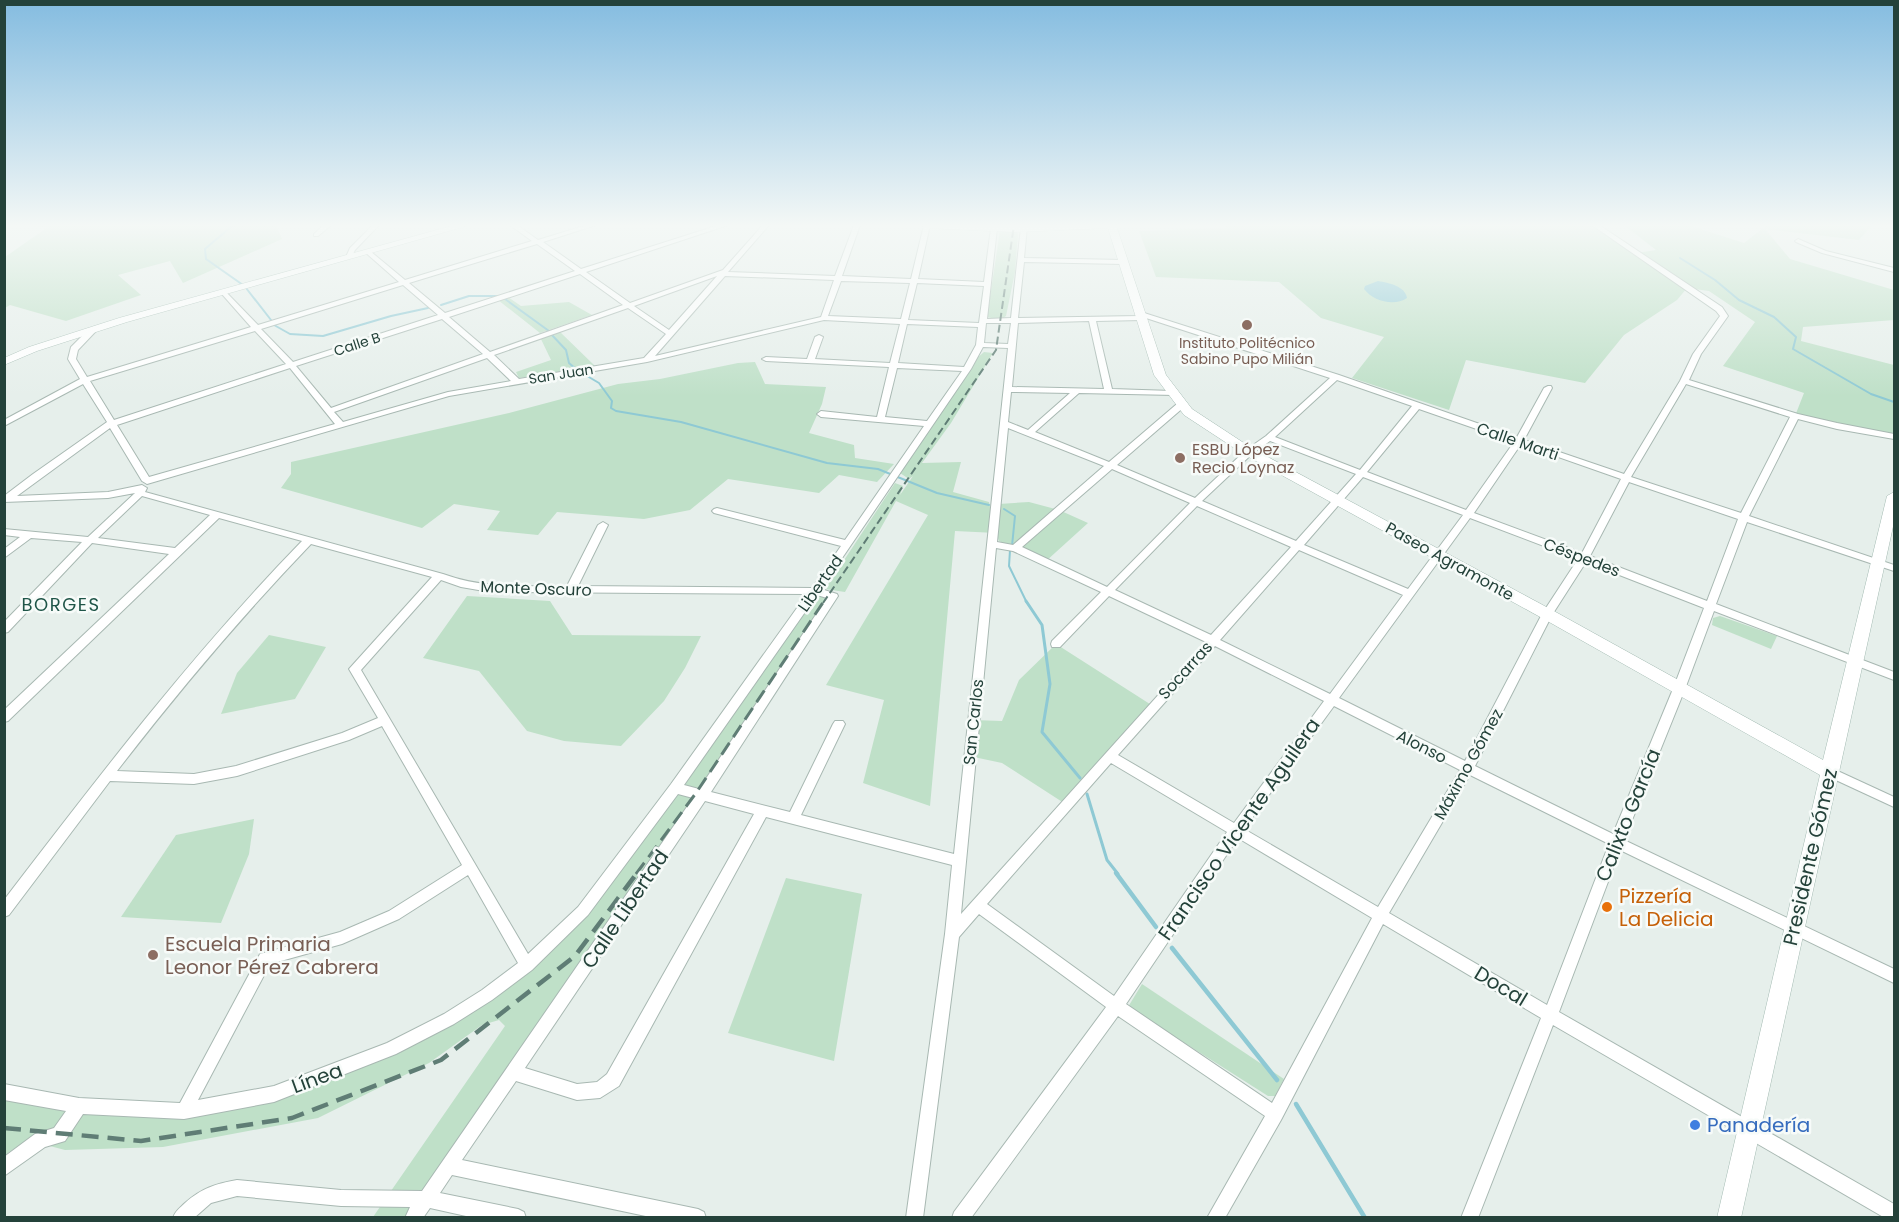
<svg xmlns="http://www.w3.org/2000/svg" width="1899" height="1222" viewBox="0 0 1899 1222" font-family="Poppins,sans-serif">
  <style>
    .green { fill: #bfe0c8 }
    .water { fill: #8ec9d4 }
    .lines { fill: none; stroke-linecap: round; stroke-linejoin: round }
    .stream-far2 { stroke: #8ec9d4; stroke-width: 2 }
    .stream-far1 { stroke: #8ec9d4; stroke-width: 3 }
    .stream { stroke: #8ec9d4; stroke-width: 4.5 }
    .street-casing { stroke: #a8b8b2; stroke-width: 2 }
    .secondary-casing { stroke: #a4bbb3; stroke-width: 1 }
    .street { fill: #fff; fill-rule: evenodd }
    .secondary { fill: #fff; fill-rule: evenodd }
    .rail-far2 { stroke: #5f7d75; stroke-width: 2; stroke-dasharray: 8 4; stroke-linecap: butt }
    .rail-far1 { stroke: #5f7d75; stroke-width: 3; stroke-dasharray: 14 7; stroke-linecap: butt }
    .rail { stroke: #5f7d75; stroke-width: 4.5; stroke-dasharray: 17 9; stroke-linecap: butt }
    .education-dot { fill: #8d6e63; stroke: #f7fbf9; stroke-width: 2 }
    .food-dot { fill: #e8710a; stroke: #f7fbf9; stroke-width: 2 }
    .shop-dot { fill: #3f7fe0; stroke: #f7fbf9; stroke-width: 2 }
    .labels { text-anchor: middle; stroke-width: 5; stroke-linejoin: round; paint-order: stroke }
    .far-education-label { font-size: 14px; fill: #785e54; stroke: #f7fbf9 }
    .far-street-label { font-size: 14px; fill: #24423a; stroke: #f7fbf9 }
    .street-label { font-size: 16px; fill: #24423a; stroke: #f7fbf9 }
    .education-label { font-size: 16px; fill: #785e54; stroke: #f7fbf9; text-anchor: start }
    .neighbourhood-label { font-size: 18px; letter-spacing: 1.5px; fill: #1f5548; stroke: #f7fbf9 }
    .near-street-label { font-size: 20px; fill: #24423a; stroke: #f7fbf9 }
    .near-food-label { font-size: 20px; fill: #c56008; stroke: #f7fbf9; text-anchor: start }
    .near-education-label { font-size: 20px; fill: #785e54; stroke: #f7fbf9; text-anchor: start }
    .near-shop-label { font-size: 20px; fill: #366cbe; stroke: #f7fbf9; text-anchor: start }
  </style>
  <rect width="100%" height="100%" fill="#e6efeb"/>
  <g class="green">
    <polygon points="5,225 276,225 282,239 183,283 170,261 118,275 141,295 66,321 10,305 5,308 5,257 48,227"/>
    <polygon points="1226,225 1595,225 1637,253 1656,250 1624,225 1688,225 1744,243 1767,225 1872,225 1859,240 1765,229 1790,259 1894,290 1894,320 1803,327 1801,341 1894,365 1894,437 1795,416 1804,393 1723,366 1755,322 1709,291 1687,288 1677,300 1624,335 1585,383 1466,360 1449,410 1352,378 1384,337 1321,318 1279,282 1156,277 1139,231 1227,228"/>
    <polygon points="1000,230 1016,230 1018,234 1015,272 1006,316 1000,320 987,317"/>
    <polygon points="508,297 521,306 569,302 592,315 540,333 498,300"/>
    <polygon points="558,330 595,366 519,378 516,372 551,360 540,337"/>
    <polygon points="984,352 993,353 951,423 922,463 961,462 953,492 989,502 995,530 999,504 1029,502 1059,510 1088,523 1045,562 999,541 996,533 955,531 930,806 863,783 884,700 826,685 928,515 896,501 845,592 825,589 895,483 903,486 900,495 913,476 909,479 900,473 977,358"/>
    <polygon points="755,362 765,384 826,387 822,404 809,433 854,445 855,458 894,464 877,482 839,475 819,493 728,479 690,510 644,519 557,512 538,535 487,530 500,511 454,504 422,528 281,488 291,474 291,462 509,413 618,384 660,379 738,363"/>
    <polygon points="815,591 833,596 413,1217 373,1217 505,1026 499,1020 482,1025 429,1063 318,1118 163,1147 65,1150 27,1140 5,1155 5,1092 184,1111 274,1094 363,1061 487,995 556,939"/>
    <polygon points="467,596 550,601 572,635 701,636 685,668 664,701 621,746 564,741 527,731 479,671 423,658"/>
    <polygon points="1720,616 1777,636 1771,649 1712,625 1713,618"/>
    <polygon points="269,635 326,647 295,699 221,714 237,673"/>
    <polygon points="1056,644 1153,706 1067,805 1002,763 969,756 973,720 1002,721 1019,680"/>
    <polygon points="254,819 249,854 221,923 121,917 176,835"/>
    <polygon points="786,878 862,894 834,1061 728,1033"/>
    <polygon points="1142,984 1284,1079 1275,1096 1268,1096 1128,1007"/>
  </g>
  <path class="water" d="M1378,281C1389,283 1405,286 1407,298C1394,307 1373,301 1364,289L1365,286Z"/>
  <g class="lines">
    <g class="stream-far2">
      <polyline points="233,225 205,249 206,259 243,285"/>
      <polyline points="1680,258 1715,280 1739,300 1774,317 1796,337 1793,349 1871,394 1894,402"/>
      <polyline points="246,288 271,320"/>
      <polyline points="505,299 549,331"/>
      <polyline points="441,305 469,296 498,296"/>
      <polyline points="274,325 290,334 323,336 391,316 428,308"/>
      <polyline points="551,334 566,350 569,363 577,370"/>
      <polyline points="582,373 599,383 612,401 611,408 616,411 681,422 827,463 878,469 937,493 989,505"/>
      <polyline points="1004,509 1015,516 1012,546"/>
      <polyline points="1010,550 1009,566 1027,603"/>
    </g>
    <g class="stream-far1">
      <polyline points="1026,601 1042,625 1050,684 1042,732 1080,778"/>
      <polyline points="1087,794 1107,860 1118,874"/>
    </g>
    <g class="stream">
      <polyline points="1116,873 1156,927"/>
      <polyline points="1172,948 1277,1080"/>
      <polyline points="1296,1104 1365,1218"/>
    </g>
    <g class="street-casing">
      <g id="street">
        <polygon points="324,225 331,225 318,236 314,236 314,234"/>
        <polygon points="373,225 379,225 355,250 351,258 347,258 346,257 350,248"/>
        <path d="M510,225H517L538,240L587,225H596L543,242L581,269L719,225H728L586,272L630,303L723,270L763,225H769L728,272L835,276L854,225H860L842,276L911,279L924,225H930L918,279L984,282L991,228L994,226L997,228L987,319L1011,318L1021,227L1024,225L1027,227L1024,258L1123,260L1126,262L1123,264L1024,262L1018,318L1139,316L1137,314L1141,312L1339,375L1517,437L1544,388L1548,386H1551L1552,388L1524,440L1624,474L1680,381L1693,354L1720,316L1716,311L1592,225H1599L1722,307L1728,316L1701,354L1689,380L1798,414L1837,423L1894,434V439L1837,429L1798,419L1749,516L1894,565V571L1747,522L1716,604L1894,672V680L1714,611L1685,689L1624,840L1894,969V983L1620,850L1559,1012L1894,1204V1218H1885L1553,1025L1478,1218H1461L1541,1018L1383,924L1281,1120L1225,1218H1207L1265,1116L1118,1016L971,1218H952L954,1212L1106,1007L979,914L959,937L923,1218H906L945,934L952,865L766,817L619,1086L600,1098L577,1100L516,1081L462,1160L698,1209L704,1212L706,1218H655L452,1175L440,1193L518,1209L524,1212L526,1218H475L430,1208L423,1218H405L410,1207L341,1206L237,1196L211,1203L194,1218H173C175,1211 180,1208 185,1203C202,1188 215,1184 237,1180L341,1190L422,1191L693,798L678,794L588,915L532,970L492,1000L454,1024L396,1054L274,1102L184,1119L83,1114L65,1141L45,1147L4,1176V1157L35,1134L54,1128L66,1111L4,1100V1084L79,1098L180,1103L260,954L340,932L389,911L462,865L382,726L349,740L237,776L194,784L110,781L9,915L4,917V900C99,776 193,653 302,541L219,518L8,721L4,722V710L169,554L92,543L8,632L4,633V622L82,542L31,538L4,558V549L20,537L4,535V529L88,537L135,493L108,498L4,502V496L33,474L107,422L83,384L4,426V420L80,379L68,359L71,347L90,328L97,330L78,350L76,359L87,377L251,327L221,293V291H225L258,325L399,282L366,253V251H370L405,280L532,241ZM537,244L575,271L445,313L409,283ZM580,274L623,305L490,352L449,317ZM717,276L669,330L634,306ZM725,276L834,280L821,317L655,356ZM841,281L910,283L901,319L828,316ZM917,283L984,286L979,323L908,320ZM403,285L438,315L293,362L261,329ZM628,308L666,334L644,358L519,379L494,355ZM1146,318L1330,378L1266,436L1246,450L1195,498L1117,465L1184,407V403H1178L1109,462L1035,432L1079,393L1175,395L1176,393L1172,391L1112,389L1096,321L1142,320ZM442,319L483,354L331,408L296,366ZM824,320L900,324L890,363L815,359L823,337L819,335L815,337L807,359L766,357L762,359L766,361L889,367L877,417L821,411L817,414L821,417L924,426L845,540L717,508L714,509L712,511L714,513L841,546L812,588L578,586L608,525L603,522L598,525L567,586C524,586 484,589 443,574L145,492L147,488L142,485L108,492L17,496L110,428L142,481L147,484L449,396L647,362ZM1089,321L1104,389L1012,387L1018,323ZM986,323H1011L1008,344L984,343ZM907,324L978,327L976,345L964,367L898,363ZM255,331L286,364L114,420L90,381ZM983,347L1008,348L954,854L801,815L845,724L843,721H835L833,724L790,812L711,792L838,596L837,594L821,589L971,369ZM487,358L511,381L448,392L343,422L334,412ZM290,368L335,424L149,477L117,425ZM897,368L962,371L927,421L885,417ZM1337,380L1412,406L1360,470L1275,437ZM1686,384L1790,417L1741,513L1631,477ZM1011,392L1070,393L1028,430L1008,422ZM1419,409L1514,442L1466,510L1367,472ZM1008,428L1104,466L1013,545L997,542ZM1270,441L1356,474L1296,541L1202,501L1252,454ZM1521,444L1621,479L1582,553L1474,513ZM1112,469L1190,503L1107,587L1022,547ZM1363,477L1463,515L1408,589L1304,545ZM1629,482L1738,519L1707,601L1590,556ZM142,496L210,515L175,548L98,538ZM1197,506L1291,547L1211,635L1115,590ZM1470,518L1578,559L1542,614L1465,761L1339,698ZM311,544L432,577L349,669L378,718L342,733L236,766L194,774L117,771C178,692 242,616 311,544ZM996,548L1013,551L1101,592L1052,641L1051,644L1052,647H1060L1109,596L1206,642L961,914ZM1299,550L1403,595L1330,694L1220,640ZM1586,562L1704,608L1673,689L1613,834L1475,766L1552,615ZM441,580L461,587L490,592L807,594L671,784L578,907L528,954L361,670ZM817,595L827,598L699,789L684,785ZM1215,646L1324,701L1234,823L1118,755ZM1334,706L1460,770L1378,907L1244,829ZM1111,763L1227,832L1114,996L987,904ZM1470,775L1609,844L1547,1005L1389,913ZM705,801L754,814L607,1074L597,1082L577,1084L525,1068ZM1238,838L1372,918L1272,1103L1126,1004ZM468,875L518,963L482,990L444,1014L387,1043L274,1086L198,1100L270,964L342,944L399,919Z"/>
        <polygon points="1798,239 1826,251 1894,268 1894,272 1822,253 1796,242 1795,241"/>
        <polygon points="1829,767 1894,797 1894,807 1825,775 1823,772 1825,769"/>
      </g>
    </g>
    <g class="secondary-casing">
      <g id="secondary">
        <polygon points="455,225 470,225 127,322 37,351 4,365 4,358 29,347 119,318"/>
        <polygon points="921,225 1116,225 1166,375 1192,409 1253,449 1552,610 1823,760 1887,496 1894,492 1894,522 1741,1218 1717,1218 1820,775 1542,618 1245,455 1184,415 1154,375 1108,228 1014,232 926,228"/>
      </g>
    </g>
    <use href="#street" class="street"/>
    <use href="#secondary" class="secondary"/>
    <polyline class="rail-far2" points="823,603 996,350 1014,225"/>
    <polyline class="rail-far1" points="636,874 696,793 824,601"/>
    <polyline class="rail" points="4,1128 141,1141 292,1118 441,1060 575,956 637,873"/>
  </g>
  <linearGradient id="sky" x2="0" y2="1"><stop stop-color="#84bce0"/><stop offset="0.57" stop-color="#f4f8f6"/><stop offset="1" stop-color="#f4f8f6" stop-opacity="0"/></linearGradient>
  <rect width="1899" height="396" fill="url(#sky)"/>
  <g class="education-dot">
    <circle cx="1247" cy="325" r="6"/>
    <circle cx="1180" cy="458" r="6"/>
    <circle cx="153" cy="955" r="6"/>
  </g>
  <circle class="food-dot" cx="1607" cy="907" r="6"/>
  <circle class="shop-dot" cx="1695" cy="1125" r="6"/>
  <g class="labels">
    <g class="far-education-label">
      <text x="1247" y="348">Instituto Politécnico<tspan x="1247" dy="16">Sabino Pupo Milián</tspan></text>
    </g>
    <g class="far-street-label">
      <text transform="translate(357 344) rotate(-18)" y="5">Calle B</text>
      <text transform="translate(561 374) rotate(-9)" y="5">San Juan</text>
    </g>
    <g class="street-label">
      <text transform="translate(1518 441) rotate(19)" y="6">Calle Marti</text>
      <text transform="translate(1582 557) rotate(21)" y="6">Céspedes</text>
      <text transform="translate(1450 561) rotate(29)" y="6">Paseo Agramonte</text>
      <text transform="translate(820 583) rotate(-55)" y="6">Libertad</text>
      <text transform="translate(536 588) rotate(2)" y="6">Monte Oscuro</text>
      <text transform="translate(1185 670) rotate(-48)" y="6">Socarras</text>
      <text transform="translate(973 722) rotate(-84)" y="6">San Carlos</text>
      <text transform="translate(1422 746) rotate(27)" y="6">Alonso</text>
      <text transform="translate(1468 764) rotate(-61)" y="6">Máximo Gómez</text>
    </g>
    <g class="education-label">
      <text x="1192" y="455">ESBU López<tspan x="1192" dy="18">Recio Loynaz</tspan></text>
    </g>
    <g class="neighbourhood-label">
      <text x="61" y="611">BORGES</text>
    </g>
    <g class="near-street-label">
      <text transform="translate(1628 815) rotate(-68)" y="7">Calixto García</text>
      <text transform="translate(1239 829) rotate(-55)" y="7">Francisco Vicente Aguilera</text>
      <text transform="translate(1810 857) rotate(-77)" y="7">Presidente Gómez</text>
      <text transform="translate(625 909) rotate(-56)" y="7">Calle Libertad</text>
      <text transform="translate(1501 986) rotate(31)" y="7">Docal</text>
      <text transform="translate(317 1078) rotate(-20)" y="7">Línea</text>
    </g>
    <g class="near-food-label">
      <text x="1619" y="903">Pizzería<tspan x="1619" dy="23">La Delicia</tspan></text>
    </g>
    <g class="near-education-label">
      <text x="165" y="951">Escuela Primaria<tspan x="165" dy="23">Leonor Pérez Cabrera</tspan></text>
    </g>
    <g class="near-shop-label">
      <text x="1707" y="1132">Panadería</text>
    </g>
  </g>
  <rect width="1899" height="1222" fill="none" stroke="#24423a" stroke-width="12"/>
</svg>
